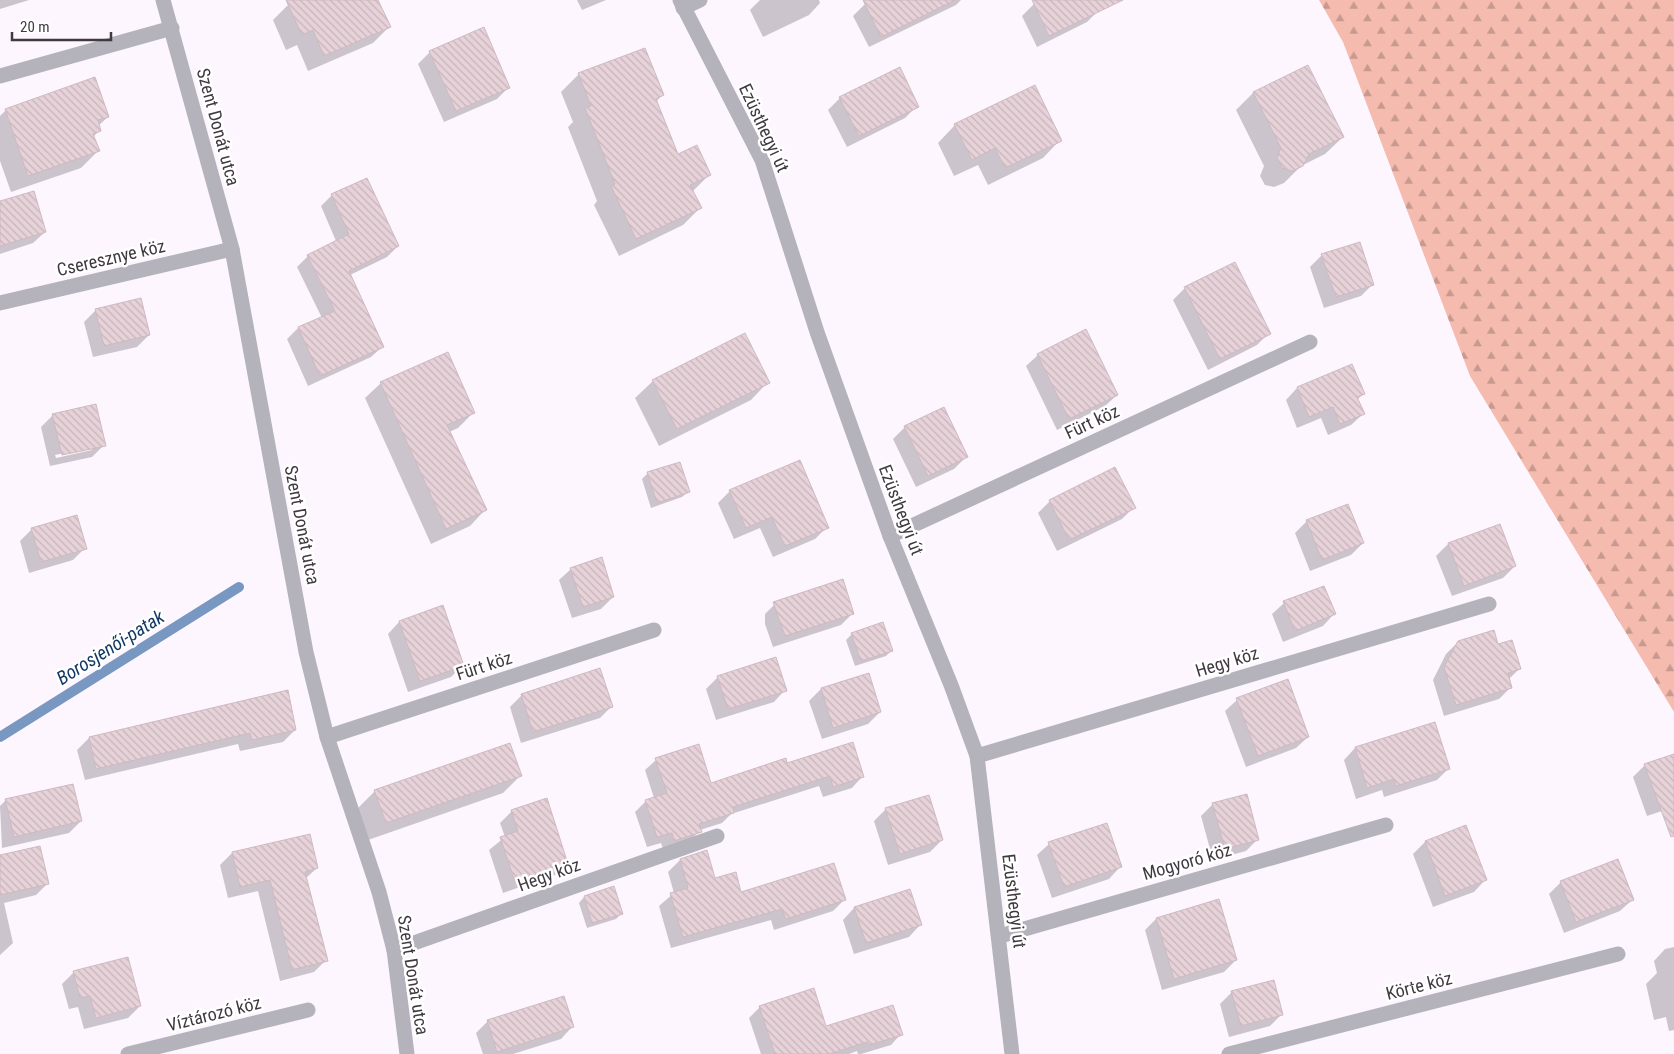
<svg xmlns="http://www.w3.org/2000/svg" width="1674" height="1054" viewBox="0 0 1674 1054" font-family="'Roboto Condensed',sans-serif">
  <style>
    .forest { fill: url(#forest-firs) }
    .shadow { fill: #0003; fill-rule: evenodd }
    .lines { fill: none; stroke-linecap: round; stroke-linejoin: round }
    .stream { stroke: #7998c1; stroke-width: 10 }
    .building { fill: url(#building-back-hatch); stroke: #cebac0 }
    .minor { stroke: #b4b3bb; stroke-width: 15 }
    .labels { text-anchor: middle; stroke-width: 5; stroke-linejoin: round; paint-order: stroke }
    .street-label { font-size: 18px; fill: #403a40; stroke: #fff }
    .water-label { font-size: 19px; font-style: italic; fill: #123965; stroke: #fff }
  </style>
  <defs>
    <pattern id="forest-firs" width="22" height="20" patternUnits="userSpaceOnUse" patternTransform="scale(1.25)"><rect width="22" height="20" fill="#f5bbae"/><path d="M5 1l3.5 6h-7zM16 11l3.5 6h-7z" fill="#c8998f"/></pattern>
    <pattern id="building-back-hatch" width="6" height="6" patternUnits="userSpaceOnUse" patternTransform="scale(1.25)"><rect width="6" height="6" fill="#e6d2d8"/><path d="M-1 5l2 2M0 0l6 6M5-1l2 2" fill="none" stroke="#c6b5ba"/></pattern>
  </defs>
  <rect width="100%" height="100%" fill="#fef6ff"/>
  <polygon class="forest" points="1319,0 1674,0 1674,712 1470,376 1343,42"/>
  <g class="shadow">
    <polygon points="0,0 29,0 0,9"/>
    <polygon points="298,0 377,0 389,27 373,43 308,71 297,45 286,50 273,20 289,4"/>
    <polygon points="577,0 606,0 582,10"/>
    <polygon points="760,0 819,0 820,3 809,15 763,37 750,10"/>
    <polygon points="873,0 961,0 956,5 869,47 853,16 865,4"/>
    <polygon points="1043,0 1094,0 1099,10 1087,22 1037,47 1022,16 1034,4"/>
    <polygon points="430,52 509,87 497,99 444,122 418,64"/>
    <polygon points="579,74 662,95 656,102 678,156 709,175 692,192 700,208 683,225 619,256 594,205 597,201 568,127 573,122 561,92"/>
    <polygon points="1253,93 1343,137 1325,154 1301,166 1284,183 1274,187 1265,185 1260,176 1264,166 1236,110"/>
    <polygon points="840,98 917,106 905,118 847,147 828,110"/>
    <polygon points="6,110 108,117 98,126 100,130 93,137 98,151 81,168 11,192 0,161 0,116"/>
    <polygon points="955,125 1060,140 1043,158 988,185 978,165 954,176 938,143"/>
    <polygon points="332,195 398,246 387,257 350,275 382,347 371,357 308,386 287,339 298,328 322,318 297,267 308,256 336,241 321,206"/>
    <polygon points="0,202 45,232 33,243 0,254"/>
    <polygon points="1322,255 1373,284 1361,296 1324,308 1310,267"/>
    <polygon points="1185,288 1269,333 1257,345 1208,370 1173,300"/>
    <polygon points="96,310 149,335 137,347 93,357 84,322"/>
    <polygon points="1038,355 1117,395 1105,406 1057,430 1026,366"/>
    <polygon points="653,381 768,382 751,400 659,446 635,398"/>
    <polygon points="381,383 474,412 458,428 449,432 485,510 470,526 431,544 365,398"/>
    <polygon points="1297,388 1363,394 1357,400 1363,414 1351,425 1328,435 1321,418 1297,428 1286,400"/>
    <path d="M53,415L104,445L92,457L50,466L41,427ZM92,447V450L56,458L55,455Z"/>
    <polygon points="905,427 966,457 954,469 916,487 893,439"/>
    <polygon points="648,473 688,492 682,497 651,508 642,479"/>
    <polygon points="730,491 827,527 815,539 773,557 760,528 734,539 718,503"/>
    <polygon points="1050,501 1134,507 1122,519 1057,551 1038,513"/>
    <polygon points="1307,521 1363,543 1351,555 1310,571 1295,533"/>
    <polygon points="1500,525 1515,566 1503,578 1452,596 1436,556 1448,544"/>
    <polygon points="32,529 85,548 73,560 29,573 20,541"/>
    <polygon points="571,569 613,597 601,609 572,618 559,580"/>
    <polygon points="777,602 853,613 841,625 773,647 765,624 765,614"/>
    <polygon points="1284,603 1334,614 1323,626 1283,642 1272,614"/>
    <polygon points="443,607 463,665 451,677 408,692 388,634 399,622"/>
    <polygon points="852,634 892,650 886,656 855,666 846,640"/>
    <polygon points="1458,642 1498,645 1520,668 1508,680 1511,687 1499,699 1444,716 1433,680 1446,654"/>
    <polygon points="868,675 880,712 868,724 822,739 809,701 821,689"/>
    <polygon points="718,677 785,690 774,702 716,720 706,689"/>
    <polygon points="522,695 612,706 600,718 521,743 510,707"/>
    <polygon points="1237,700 1308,737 1296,748 1246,767 1225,711"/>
    <polygon points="1435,724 1449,768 1437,780 1384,797 1382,790 1356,799 1344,760 1355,748"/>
    <polygon points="295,730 283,742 240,751 238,744 85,780 77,750 89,738"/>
    <polygon points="1674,755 1674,807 1647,816 1633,777 1645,765"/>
    <polygon points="656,760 711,784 787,765 862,777 852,788 823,797 819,786 731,814 722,823 700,830 689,842 664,851 661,843 647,847 635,812 646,801 654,798 645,770"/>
    <polygon points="521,775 503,793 368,840 358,808 375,791"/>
    <polygon points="6,800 81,821 69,833 2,848 0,806"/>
    <polygon points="1213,804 1258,839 1246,851 1213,860 1201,816"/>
    <polygon points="886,809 942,840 930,852 888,865 874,821"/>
    <polygon points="512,811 567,864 555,875 503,893 489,850 505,837 500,823"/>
    <polygon points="1466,827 1485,880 1474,892 1433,907 1413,854 1425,842"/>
    <polygon points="309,835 317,868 305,879 326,960 314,972 280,981 258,891 228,898 220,865 232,853"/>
    <polygon points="1049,844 1120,867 1109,879 1052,898 1037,855"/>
    <polygon points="706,851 714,880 741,894 844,900 833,911 774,930 771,920 671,948 659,906 674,893 668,872 680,860"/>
    <polygon points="0,856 48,883 36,895 4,903 13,943 0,955"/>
    <polygon points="1561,882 1632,900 1620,911 1564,933 1549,894"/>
    <polygon points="614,888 622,913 616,919 587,928 579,903 584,897"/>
    <polygon points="854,908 920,925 909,937 854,954 843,920"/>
    <polygon points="1156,919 1236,960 1224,972 1162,990 1145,930"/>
    <polygon points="1674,947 1674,1030 1669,1031 1666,1017 1654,1020 1646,984 1657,973 1654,961 1665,949"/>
    <polygon points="74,972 140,1006 128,1018 84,1029 78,1007 69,1009 62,984"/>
    <polygon points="1232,992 1282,1014 1270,1026 1229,1037 1220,1004"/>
    <polygon points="760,1007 826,1028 901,1034 891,1045 861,1054 858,1054 857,1051 849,1054 761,1054 749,1018"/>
    <polygon points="488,1021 572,1027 561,1039 513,1054 483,1054 476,1033"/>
  </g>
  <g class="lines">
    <polyline class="stream" points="0,737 239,587"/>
  </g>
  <g class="building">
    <polygon points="286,0 378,0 391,27 324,56 313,30 302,35"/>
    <polygon points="863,0 955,0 881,37"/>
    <polygon points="1032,0 1123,0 1049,36"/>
    <polygon points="484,27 510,88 456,111 429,51"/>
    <polygon points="645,48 664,95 656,99 678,154 697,145 711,175 690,185 702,208 636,239 611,186 615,184 585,108 591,106 578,73"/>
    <polygon points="1308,65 1344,137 1309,154 1303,166 1292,171 1282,168 1277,158 1281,148 1253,92"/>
    <polygon points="900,67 919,107 859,136 839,97"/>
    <polygon points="95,77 109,117 98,120 101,131 93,134 100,151 28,176 5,109"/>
    <polygon points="1035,85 1062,141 1005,168 995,148 972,160 954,124"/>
    <polygon points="367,178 399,246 349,271 384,347 320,376 298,327 335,311 307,255 349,234 331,194"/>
    <polygon points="34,191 46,232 0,246 0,201"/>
    <polygon points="1360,242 1374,285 1336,297 1321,254"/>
    <polygon points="1235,262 1271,334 1220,359 1184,287"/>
    <polygon points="141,298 150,335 104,346 95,309"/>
    <polygon points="1086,329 1118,395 1069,419 1037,354"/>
    <polygon points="745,333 770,383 677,429 652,380"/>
    <polygon points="448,352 475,413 447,425 487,510 446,529 380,382"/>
    <polygon points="1352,364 1365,394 1357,397 1365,414 1340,424 1333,407 1309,417 1297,387"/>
    <polygon points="96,404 106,446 62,455 52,414"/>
    <polygon points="944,407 968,457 928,476 904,426"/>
    <polygon points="800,460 829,528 785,546 772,517 746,528 729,490"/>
    <polygon points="680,462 690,492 657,503 647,472"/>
    <polygon points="1115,467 1136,508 1069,540 1049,500"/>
    <polygon points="1348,504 1364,543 1322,560 1306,520"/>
    <polygon points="77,515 87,549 41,562 31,528"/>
    <polygon points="1500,524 1516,566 1464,586 1448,543"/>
    <polygon points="602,557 614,597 583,607 570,568"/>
    <polygon points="843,579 854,614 785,636 773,602"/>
    <polygon points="1324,586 1336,614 1295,631 1283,601"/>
    <polygon points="443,605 464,666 420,681 399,621"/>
    <polygon points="883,622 893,651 861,661 851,633"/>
    <polygon points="1494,630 1498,644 1512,640 1521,669 1508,673 1512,688 1456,705 1444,667 1458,641"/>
    <polygon points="776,657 787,691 728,709 717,676"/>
    <polygon points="600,668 613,707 533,732 521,694"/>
    <polygon points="869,673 881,712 833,728 821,688"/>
    <polygon points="1288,679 1309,737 1258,756 1236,698"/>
    <polygon points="288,690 296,730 252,740 250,733 96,769 89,737"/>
    <polygon points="1435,722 1450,769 1396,786 1394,779 1367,788 1355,747"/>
    <polygon points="853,742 864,777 833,787 830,776 733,807 734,813 699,824 702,832 674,841 672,833 657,837 645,800 667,793 655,758 699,744 711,783 786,758 787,763"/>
    <polygon points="510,743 522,776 386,823 374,790"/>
    <polygon points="1674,754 1674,836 1671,837 1644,764"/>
    <polygon points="73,784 82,821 14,837 5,799"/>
    <polygon points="1247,794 1259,840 1225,849 1212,803"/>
    <polygon points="929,795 943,840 900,854 885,808"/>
    <polygon points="547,798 568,864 515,882 500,837 518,831 511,810"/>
    <polygon points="1107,823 1122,867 1064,887 1048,842"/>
    <polygon points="1466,825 1487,880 1445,896 1425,841"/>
    <polygon points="310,834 318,868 305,872 328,961 292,970 270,880 240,887 232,852"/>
    <polygon points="40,846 49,884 0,895 0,855"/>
    <polygon points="707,850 715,878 736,872 741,892 834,863 846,900 786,919 782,909 683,937 670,893 688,888 680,859"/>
    <polygon points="1618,859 1634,900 1576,922 1560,881"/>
    <polygon points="614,886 623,914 592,923 584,896"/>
    <polygon points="910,889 922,925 866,943 854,907"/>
    <polygon points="1219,899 1237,960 1174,979 1156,918"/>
    <polygon points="128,957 141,1006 96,1018 90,996 80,998 73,971"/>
    <polygon points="1274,980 1283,1015 1241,1026 1231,991"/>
    <polygon points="814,988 826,1026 893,1005 903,1035 869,1045 867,1042 829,1054 775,1054 759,1006"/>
    <polygon points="564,996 574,1027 497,1052 487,1020"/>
  </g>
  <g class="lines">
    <g class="minor">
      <polyline points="163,0 232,249 306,652 327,737 379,892 394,950 407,1054"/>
      <polyline points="680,0 762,160 817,332 890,536 951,685 977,756 1012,1054"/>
      <polyline points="683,8 700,0"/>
      <polyline points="0,76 172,28"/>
      <polyline points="0,303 232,249"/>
      <polyline points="890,536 1310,342"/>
      <polyline points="327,737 654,630"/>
      <polyline points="977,756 1489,604"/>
      <polyline points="1000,936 1386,825"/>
      <polyline points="394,950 717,836"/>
      <polyline points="128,1054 308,1010"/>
      <polyline points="1229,1054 1618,954"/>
    </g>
  </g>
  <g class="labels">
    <g class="street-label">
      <text transform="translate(218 127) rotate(75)" y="6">Szent Donát utca</text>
      <text transform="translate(764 128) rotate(65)" y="6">Ezüsthegyi út</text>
      <text transform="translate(111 258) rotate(-13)" y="6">Cseresznye köz</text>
      <text transform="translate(1092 422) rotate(-25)" y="6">Fürt köz</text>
      <text transform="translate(901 510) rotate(69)" y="6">Ezüsthegyi út</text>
      <text transform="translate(302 525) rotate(79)" y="6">Szent Donát utca</text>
      <text transform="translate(1227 662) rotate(-17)" y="6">Hegy köz</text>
      <text transform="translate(484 666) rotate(-18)" y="6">Fürt köz</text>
      <text transform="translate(1187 862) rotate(-16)" y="6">Mogyoró köz</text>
      <text transform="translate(549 875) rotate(-20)" y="6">Hegy köz</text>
      <text transform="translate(1014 901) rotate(83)" y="6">Ezüsthegyi út</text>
      <text transform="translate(413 975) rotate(81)" y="6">Szent Donát utca</text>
      <text transform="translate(1419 986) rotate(-14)" y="6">Körte köz</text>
      <text transform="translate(214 1014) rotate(-14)" y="6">Víztározó köz</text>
    </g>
    <g class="water-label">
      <text transform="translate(110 647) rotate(-32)" y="7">Borosjenői-patak</text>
    </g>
  </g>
  <path d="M12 32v8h99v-8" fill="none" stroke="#403a40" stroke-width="2.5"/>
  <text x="20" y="32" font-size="15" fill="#403a40" stroke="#ffffff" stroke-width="4" paint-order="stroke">20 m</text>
</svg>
